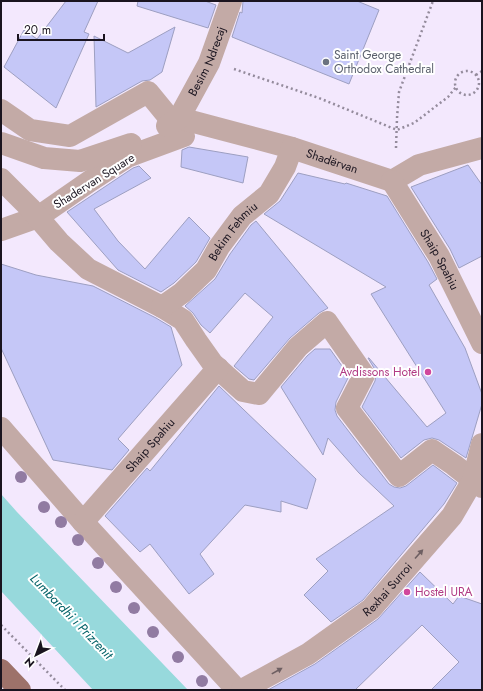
<svg xmlns="http://www.w3.org/2000/svg" width="483" height="691" viewBox="0 0 483 691" font-family="Jost,sans-serif">
  <style>
    .water { fill: #97d9dc }
    .building { fill: #c5c7f7; stroke: #9d9fc1 }
    .lines { fill: none; stroke-linecap: round; stroke-linejoin: round }
    .path { stroke: #948b9c; stroke-width: 2.5; stroke-dasharray: 2 3; stroke-linecap: butt }
    .minor { stroke: #c3aaa6; stroke-width: 22 }
    .major { stroke: #9d726a; stroke-width: 22 }
    .tree { fill: #917ba2 }
    .oneway { fill: #6e5f62 }
    .worship-dot { fill: #6b7280; stroke: #fff; stroke-width: 1.5 }
    .hotel-dot { fill: #d1479c; stroke: #fff; stroke-width: 1.5 }
    .labels { text-anchor: middle; stroke-width: 4; stroke-linejoin: round; paint-order: stroke }
    .worship-label { font-size: 12px; fill: #5b616d; stroke: #fff; text-anchor: start }
    .street-label { font-size: 12px; fill: #1a141f; stroke: #fff }
    .hotel-label { font-size: 12px; fill: #b23c85; stroke: #fff; text-anchor: end }
    .water-label { font-size: 13px; font-style: italic; fill: #006166; stroke: #fff }
  </style>
  <rect width="100%" height="100%" fill="#f3e8fd"/>
  <polygon class="water" points="1,494 17,512 188,690 93,690 1,591"/>
  <g class="building">
    <polygon points="66,1 98,1 84,32 89,34 56,108 4,67 24,30 37,39"/>
    <polygon points="138,1 205,1 216,5 208,28 137,6"/>
    <polygon points="243,1 357,1 379,10 349,84 232,37 240,12 242,13"/>
    <polygon points="175,27 162,72 150,80 142,81 96,107 94,36 128,53"/>
    <polygon points="189,147 248,157 243,183 181,167 182,150"/>
    <polygon points="468,165 482,185 482,256 459,268 450,249 411,187"/>
    <polygon points="139,166 151,178 94,209 118,241 145,269 189,217 210,238 196,262 174,283 161,292 118,270 67,212 133,168"/>
    <polygon points="298,173 345,184 346,183 387,196 428,262 437,279 429,285 465,348 482,394 482,404 466,458 439,440 432,438 424,440 401,458 362,407 375,381 376,375 374,368 368,358 369,358 427,427 446,413 371,294 386,287 264,214 280,201"/>
    <polygon points="256,221 328,308 319,313 290,338 254,380 249,379 234,366 273,317 245,293 210,333 201,325 193,313 185,306 215,279 230,254 251,225"/>
    <polygon points="1,264 36,275 93,286 156,318 171,327 182,365 118,439 129,450 112,470 53,460 1,348"/>
    <polygon points="315,349 330,349 349,376 336,402 335,410 337,416 389,484 394,487 400,488 406,486 433,465 457,483 444,504 363,600 331,622 304,595 328,571 316,559 394,506 359,473 328,438 323,455 281,387 307,356"/>
    <polygon points="219,386 316,479 307,509 281,501 281,512 245,505 200,554 214,574 189,594 150,544 140,552 105,516 147,468 150,471"/>
    <polygon points="420,572 453,604 459,596 482,604 482,690 431,690 459,662 422,625 355,690 268,690 315,664 378,619"/>
  </g>
  <g class="lines">
    <g class="path">
      <polyline points="234,69 319,98 397,130 414,123 448,97 456,87"/>
      <circle cx="467" cy="83" r="12"/>
      <polyline points="476,75 482,71"/>
      <polyline points="396,148 397,118 399,92 433,1"/>
      <polyline points="1,625 65,690"/>
    </g>
    <g class="minor">
      <polyline points="1,110 30,130 70,136 148,92 184,136 127,157 90,181 38,217 1,230"/>
      <path id="s1" d="M179,118L292,148L392,181L419,165L482,148"/>
      <path id="s2" d="M167,126L179,118L209,63L231,1"/>
      <polyline points="1,143 44,158 80,161 131,144"/>
      <polyline points="1,179 30,208 59,242 88,269 162,307 183,320 196,340 213,364 243,391 259,394 298,347 327,322 364,375 347,408 399,476 432,450 454,465 482,487"/>
      <path id="s3" d="M392,181L439,256L482,343"/>
      <path id="s4" d="M162,307L182,293L206,270L219,247L242,216L269,194L285,167L292,148"/>
      <polyline points="1,428 83,522 237,690"/>
      <path id="s5" d="M83,522L218,368"/>
      <path id="s6" d="M242,690L308,654L371,609L452,516L473,480L482,444"/>
    </g>
    <polyline class="major" points="1,670 20,690"/>
  </g>
  <g class="tree">
    <circle cx="21" cy="477" r="6"/>
    <circle cx="44" cy="507" r="6"/>
    <circle cx="61" cy="522" r="6"/>
    <circle cx="78" cy="540" r="6"/>
    <circle cx="98" cy="563" r="6"/>
    <circle cx="116" cy="587" r="6"/>
    <circle cx="134" cy="608" r="6"/>
    <circle cx="153" cy="632" r="6"/>
    <circle cx="178" cy="657" r="6"/>
    <circle cx="202" cy="681" r="6"/>
  </g>
  <defs><path id="oneway-solid" d="M-6-.8H1V-3.2L6.5 0L1 3.2V.8H-6Z"/></defs>
  <g class="oneway">
    <use href="#oneway-solid" transform="translate(419 554) rotate(-48)"/>
    <use href="#oneway-solid" transform="translate(277 671) rotate(-29)"/>
  </g>
  <circle class="worship-dot" cx="326" cy="62" r="4"/>
  <g class="hotel-dot">
    <circle cx="428" cy="372" r="4"/>
    <circle cx="407" cy="592" r="4"/>
  </g>
  <g class="labels">
    <g class="worship-label">
      <text x="334" y="59">Saint George<tspan x="334" dy="14">Orthodox Cathedral</tspan></text>
    </g>
    <g class="street-label">
      <text dy="4" stroke="none"><textPath href="#s2" startOffset="78">Besim Ndrecaj</textPath></text>
      <text dy="4" stroke="none"><textPath href="#s1" startOffset="159">Shadërvan</textPath></text>
      <text transform="translate(94 181) rotate(-32)" y="4">Shadervan Square</text>
      <text dy="4" stroke="none"><textPath href="#s4" startOffset="105">Bekim Fehmiu</textPath></text>
      <text dy="4" stroke="none"><textPath href="#s3" startOffset="92">Shaip Spahiu</textPath></text>
      <text dy="4" stroke="none"><textPath href="#s5" startOffset="102">Shaip Spahiu</textPath></text>
      <text dy="4" stroke="none"><textPath href="#s6" startOffset="178">Rexhai Surroi</textPath></text>
    </g>
    <g class="hotel-label">
      <text x="420" y="376">Avdissons Hotel</text>
      <text x="415" y="596" text-anchor="start">Hostel URA</text>
    </g>
    <g class="water-label">
      <text transform="translate(72 616) rotate(46)" y="5">Lumbardhi i Prizrenit</text>
    </g>
  </g>
  <rect width="483" height="691" fill="none" stroke="#1a141f" stroke-width="4"/>
  <g transform="translate(36 655) rotate(222)" stroke="#ffffff" stroke-width="3" paint-order="stroke">
  <path d="M0-3L7 15L0 10L-7 15Z" fill="#1a141f"/>
  <text y="-6" font-size="11" font-weight="bold" text-anchor="middle" fill="#1a141f">N</text>
  </g>
  <path d="M18 34v6h86v-6" fill="none" stroke="#1a141f" stroke-width="2"/>
  <text x="24" y="34" font-size="12" fill="#1a141f" stroke="#ffffff" stroke-width="3" paint-order="stroke">20 m</text>
</svg>
